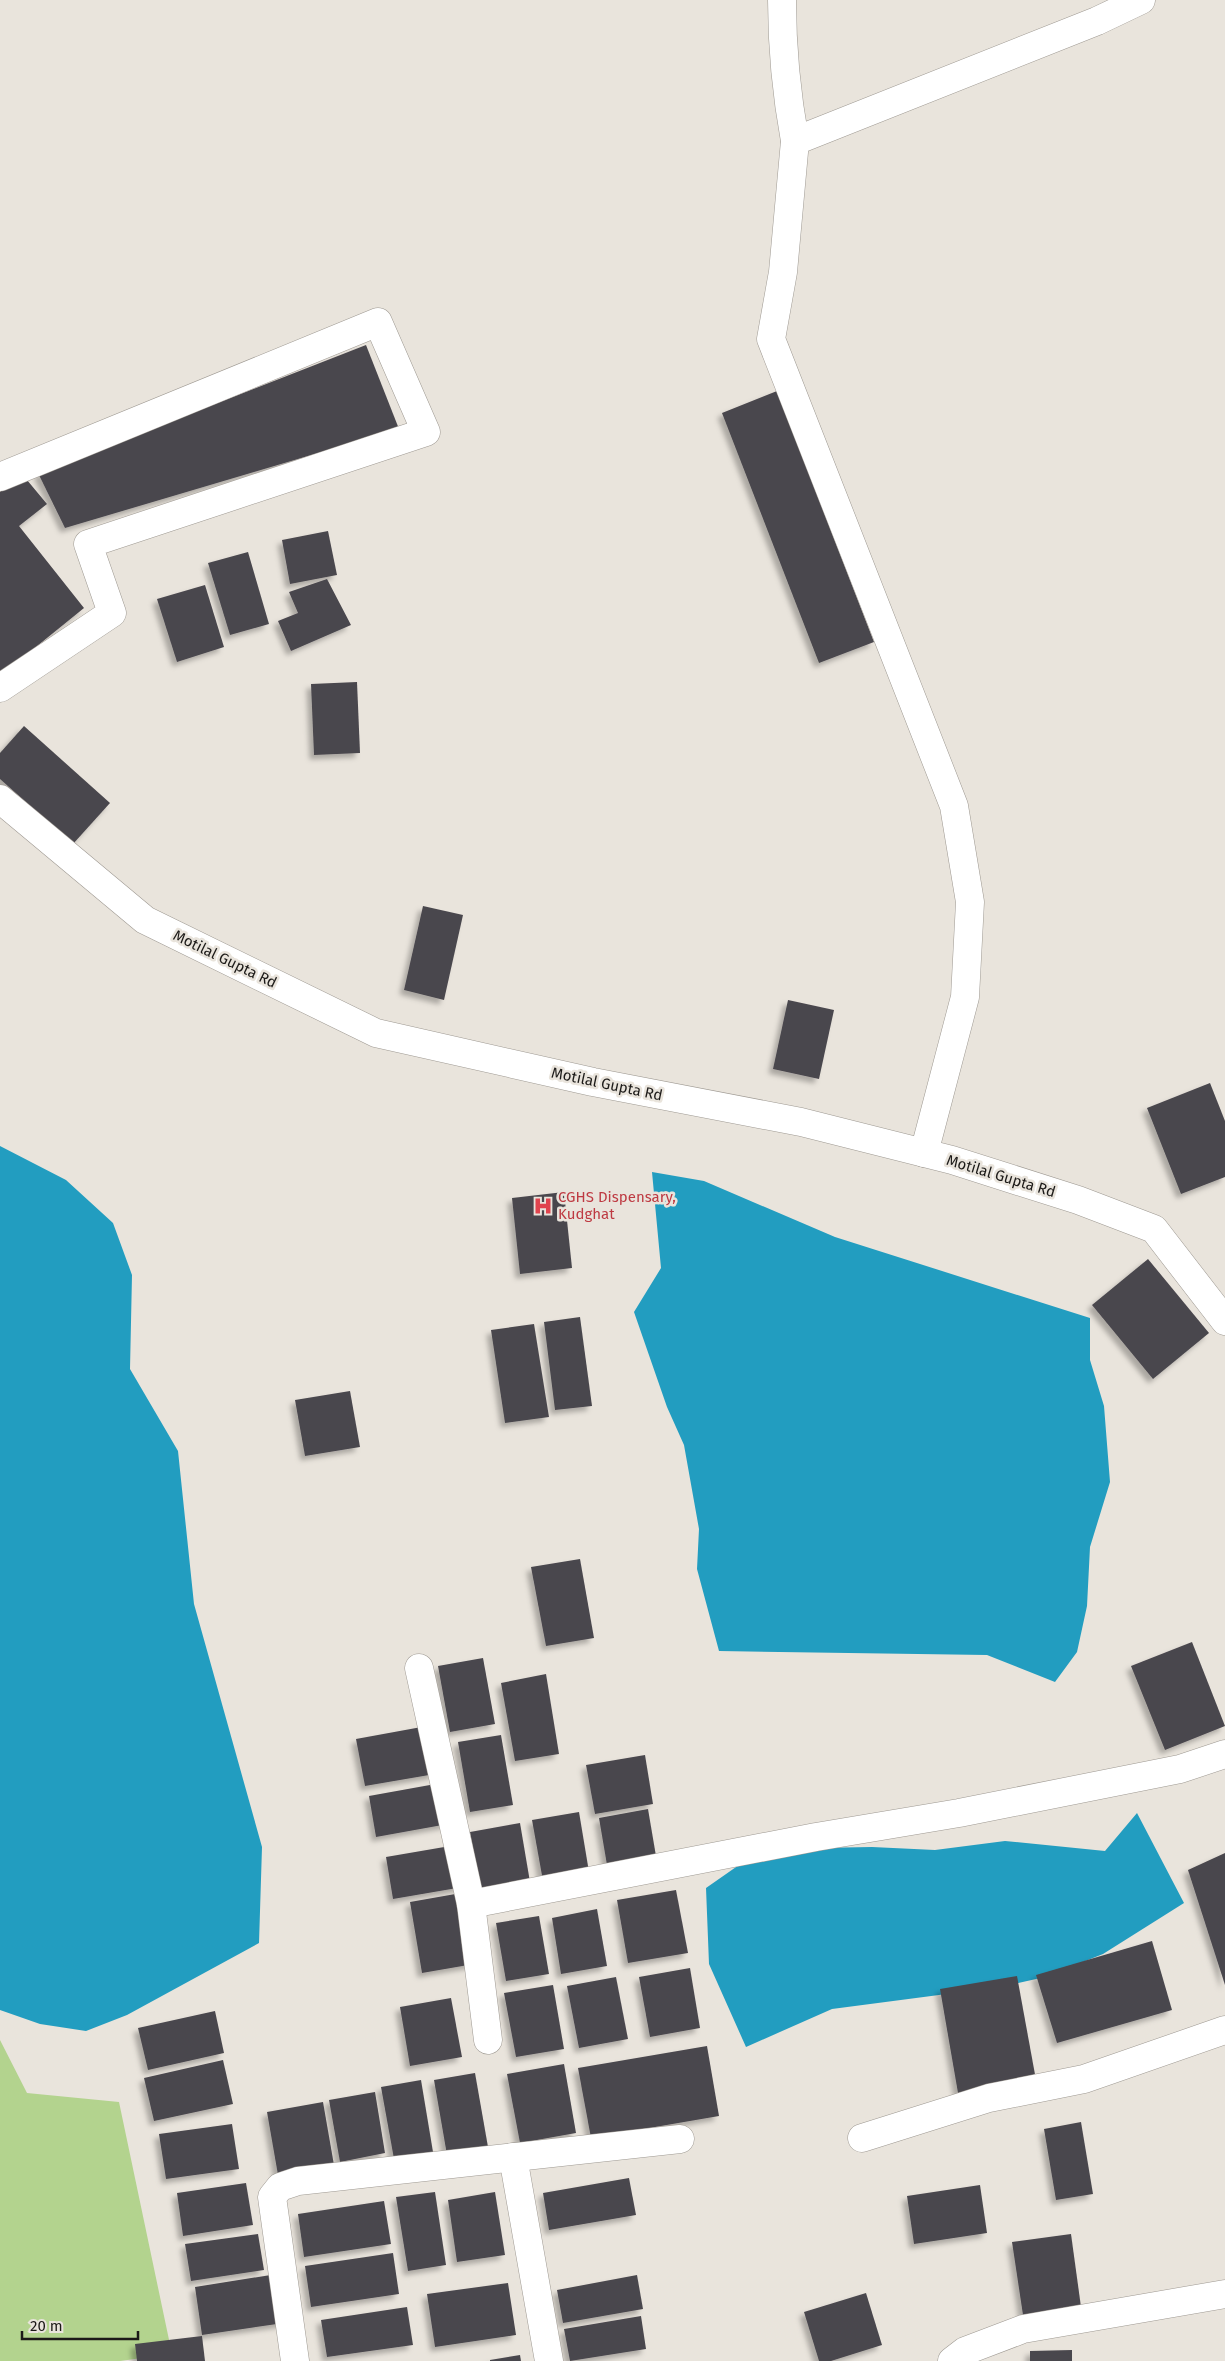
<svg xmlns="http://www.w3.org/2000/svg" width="1225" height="2361" viewBox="0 0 1225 2361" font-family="'Fira Sans',sans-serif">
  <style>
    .green { fill: #b3d38e }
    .water { fill: #229dc0 }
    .building { fill: #4a474d; filter: url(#shadow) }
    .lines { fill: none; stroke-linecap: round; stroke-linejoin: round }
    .minor-casing { stroke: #9e9992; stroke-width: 29 }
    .tertiary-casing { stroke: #9e9992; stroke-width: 29 }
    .minor { stroke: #fff; stroke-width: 28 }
    .tertiary { stroke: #fff; stroke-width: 28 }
    .labels { text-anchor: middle; stroke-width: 5; stroke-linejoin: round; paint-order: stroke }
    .street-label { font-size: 15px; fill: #1c1a18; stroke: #e9e4dc }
    .health-label { font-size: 15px; fill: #be3a42; stroke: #e9e4dc; text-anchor: start }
  </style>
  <defs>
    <filter id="shadow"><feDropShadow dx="-4.5" dy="4.5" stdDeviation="2.5" flood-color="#0004"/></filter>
  </defs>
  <rect width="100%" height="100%" fill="#e9e4dc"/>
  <polygon class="green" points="0,2040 27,2093 119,2102 172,2354 120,2361 0,2361"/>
  <g class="water">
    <polygon points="0,1146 66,1180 113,1223 132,1275 130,1369 178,1451 194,1604 262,1847 259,1943 127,2015 86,2031 40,2024 0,2010"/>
    <polygon points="652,1172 704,1181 835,1237 1090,1318 1090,1360 1104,1406 1110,1482 1090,1547 1087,1606 1077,1652 1055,1682 987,1655 719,1651 697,1569 699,1529 684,1445 667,1407 634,1312 661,1268"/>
    <polygon points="1137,1813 1184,1903 1103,1954 1045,1977 1000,1987 832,2009 746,2047 709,1964 706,1888 749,1858 816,1848 872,1847 935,1850 1005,1841 1105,1851"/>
  </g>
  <g class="building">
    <polygon points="366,345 399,429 65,528 38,473"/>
    <polygon points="777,391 874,642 819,663 722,413"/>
    <polygon points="22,474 47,504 19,526 84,608 0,676 0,492"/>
    <polygon points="328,531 337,575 290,584 282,540"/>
    <polygon points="248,552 269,624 230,635 208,563"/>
    <polygon points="327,579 351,625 291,651 278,621 298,613 289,592"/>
    <polygon points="205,585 224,647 177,662 157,599"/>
    <polygon points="357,682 360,753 314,755 311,684"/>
    <polygon points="24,726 110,803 73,844 0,779 0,753"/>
    <polygon points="423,906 463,915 444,1000 404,990"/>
    <polygon points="788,1000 834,1010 819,1079 773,1069"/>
    <polygon points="1210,1083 1225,1121 1225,1177 1181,1194 1147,1108"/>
    <polygon points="564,1192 572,1268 520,1274 512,1198"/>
    <polygon points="1148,1259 1209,1333 1153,1379 1092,1305"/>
    <polygon points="580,1317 592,1406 555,1410 544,1322"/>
    <polygon points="534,1324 549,1417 505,1423 491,1330"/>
    <polygon points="350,1391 360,1447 305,1456 295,1400"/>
    <polygon points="580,1559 594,1638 546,1646 531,1567"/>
    <polygon points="1192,1642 1225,1726 1165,1750 1131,1666"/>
    <polygon points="483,1658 495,1724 450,1732 438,1666"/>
    <polygon points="546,1674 559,1754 515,1761 501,1683"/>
    <polygon points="427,1726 435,1774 365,1786 356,1739"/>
    <polygon points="501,1735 513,1805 470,1812 458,1742"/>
    <polygon points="645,1755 653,1804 595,1814 586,1765"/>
    <polygon points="441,1783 448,1824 376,1837 369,1796"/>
    <polygon points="648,1809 657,1862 608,1871 599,1818"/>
    <polygon points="579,1812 589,1872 543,1881 532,1820"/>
    <polygon points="520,1823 530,1882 481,1891 470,1832"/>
    <polygon points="456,1845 463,1887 393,1899 386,1857"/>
    <polygon points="1225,1853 1225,1985 1188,1870"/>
    <polygon points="676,1890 688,1953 628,1963 617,1900"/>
    <polygon points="461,1893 474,1964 422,1973 410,1902"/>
    <polygon points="597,1909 607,1966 561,1974 552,1918"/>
    <polygon points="539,1916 549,1974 506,1981 496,1923"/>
    <polygon points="1152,1941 1172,2010 1057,2043 1036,1975"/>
    <polygon points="690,1968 700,2028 650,2037 639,1977"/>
    <polygon points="1017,1976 1036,2080 958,2093 940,1989"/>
    <polygon points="616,1977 628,2039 579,2048 567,1986"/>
    <polygon points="553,1985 564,2049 516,2057 504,1993"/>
    <polygon points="451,1998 462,2057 410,2066 400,2007"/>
    <polygon points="215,2011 224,2053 148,2070 138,2028"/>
    <polygon points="707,2046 719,2116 591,2138 578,2068"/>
    <polygon points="223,2060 233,2104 154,2121 144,2078"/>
    <polygon points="564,2064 576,2133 520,2143 507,2074"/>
    <polygon points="475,2073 488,2147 447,2155 434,2080"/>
    <polygon points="421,2080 433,2152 394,2159 381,2087"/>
    <polygon points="375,2092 385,2153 340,2162 329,2100"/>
    <polygon points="323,2102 334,2165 278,2175 267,2112"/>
    <polygon points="1081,2122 1093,2194 1056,2200 1044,2129"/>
    <polygon points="232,2124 239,2169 166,2179 159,2134"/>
    <polygon points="629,2178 636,2215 549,2230 543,2193"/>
    <polygon points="246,2183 253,2225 183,2236 177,2193"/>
    <polygon points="980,2185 987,2233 914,2244 907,2196"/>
    <polygon points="435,2192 446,2265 408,2271 396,2197"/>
    <polygon points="495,2192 505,2255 457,2262 448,2200"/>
    <polygon points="384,2201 391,2244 304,2257 298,2214"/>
    <polygon points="258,2234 264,2270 191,2281 185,2244"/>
    <polygon points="1071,2234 1081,2307 1023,2315 1012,2242"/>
    <polygon points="393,2253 399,2294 311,2307 305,2266"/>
    <polygon points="277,2274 284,2323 202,2335 195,2287"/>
    <polygon points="637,2275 643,2309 563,2323 557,2290"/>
    <polygon points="508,2283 516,2335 435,2347 427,2294"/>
    <polygon points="866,2293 882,2345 831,2361 819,2361 804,2312"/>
    <polygon points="407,2307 413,2345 327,2357 321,2320"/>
    <polygon points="641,2316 646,2349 570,2361 564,2329"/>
    <polygon points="202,2336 205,2361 137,2361 135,2344"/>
    <polygon points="1072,2350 1072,2361 1030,2361 1030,2351"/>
    <polygon points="520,2355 521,2361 490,2361 490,2360"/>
  </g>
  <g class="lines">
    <g class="minor-casing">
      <g id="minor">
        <path d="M782,0C782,50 786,92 795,141"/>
        <polyline points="0,477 378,322 426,432 88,544 112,613 0,688"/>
        <polyline points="924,1153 965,997 970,902 954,806 771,339 783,272 795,141 1097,21 1141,0"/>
        <polyline points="419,1668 471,1904 816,1837 959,1813 1180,1769 1225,1754"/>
        <polyline points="471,1904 488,2040"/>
        <polyline points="862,2138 989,2098 1084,2079 1225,2030"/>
        <polyline points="513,2157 549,2361"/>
        <polyline points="295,2361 272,2197 280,2187 298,2181 680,2139"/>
      </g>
    </g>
    <g class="tertiary-casing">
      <g id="tertiary">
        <polyline points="0,799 145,920 376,1033 593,1082 801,1122 952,1160 1078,1200 1154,1229 1225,1321"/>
        <polyline points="952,2361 965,2351 1023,2329 1225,2294"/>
      </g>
    </g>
    <use href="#minor" class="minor"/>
    <use href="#tertiary" class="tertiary"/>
  </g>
  <defs>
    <g id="hospital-bare" transform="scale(1.5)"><path d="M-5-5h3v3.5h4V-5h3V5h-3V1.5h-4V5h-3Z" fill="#e0444e" stroke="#e9e4dc" stroke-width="2.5" paint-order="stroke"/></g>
  </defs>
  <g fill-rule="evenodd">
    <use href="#hospital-bare" x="543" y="1206"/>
  </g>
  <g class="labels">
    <g class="street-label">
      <text transform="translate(225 959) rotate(26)" y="5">Motilal Gupta Rd</text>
      <text transform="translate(607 1084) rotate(12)" y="5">Motilal Gupta Rd</text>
      <text transform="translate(1001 1176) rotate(17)" y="5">Motilal Gupta Rd</text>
    </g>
    <g class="health-label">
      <text x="558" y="1202">CGHS Dispensary,<tspan x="558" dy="17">Kudghat</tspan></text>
    </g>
  </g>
  <path d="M22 2331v8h116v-8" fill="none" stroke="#1c1a18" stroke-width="2.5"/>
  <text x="30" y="2331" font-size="15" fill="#1c1a18" stroke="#e9e4dc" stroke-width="4" paint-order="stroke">20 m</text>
</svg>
